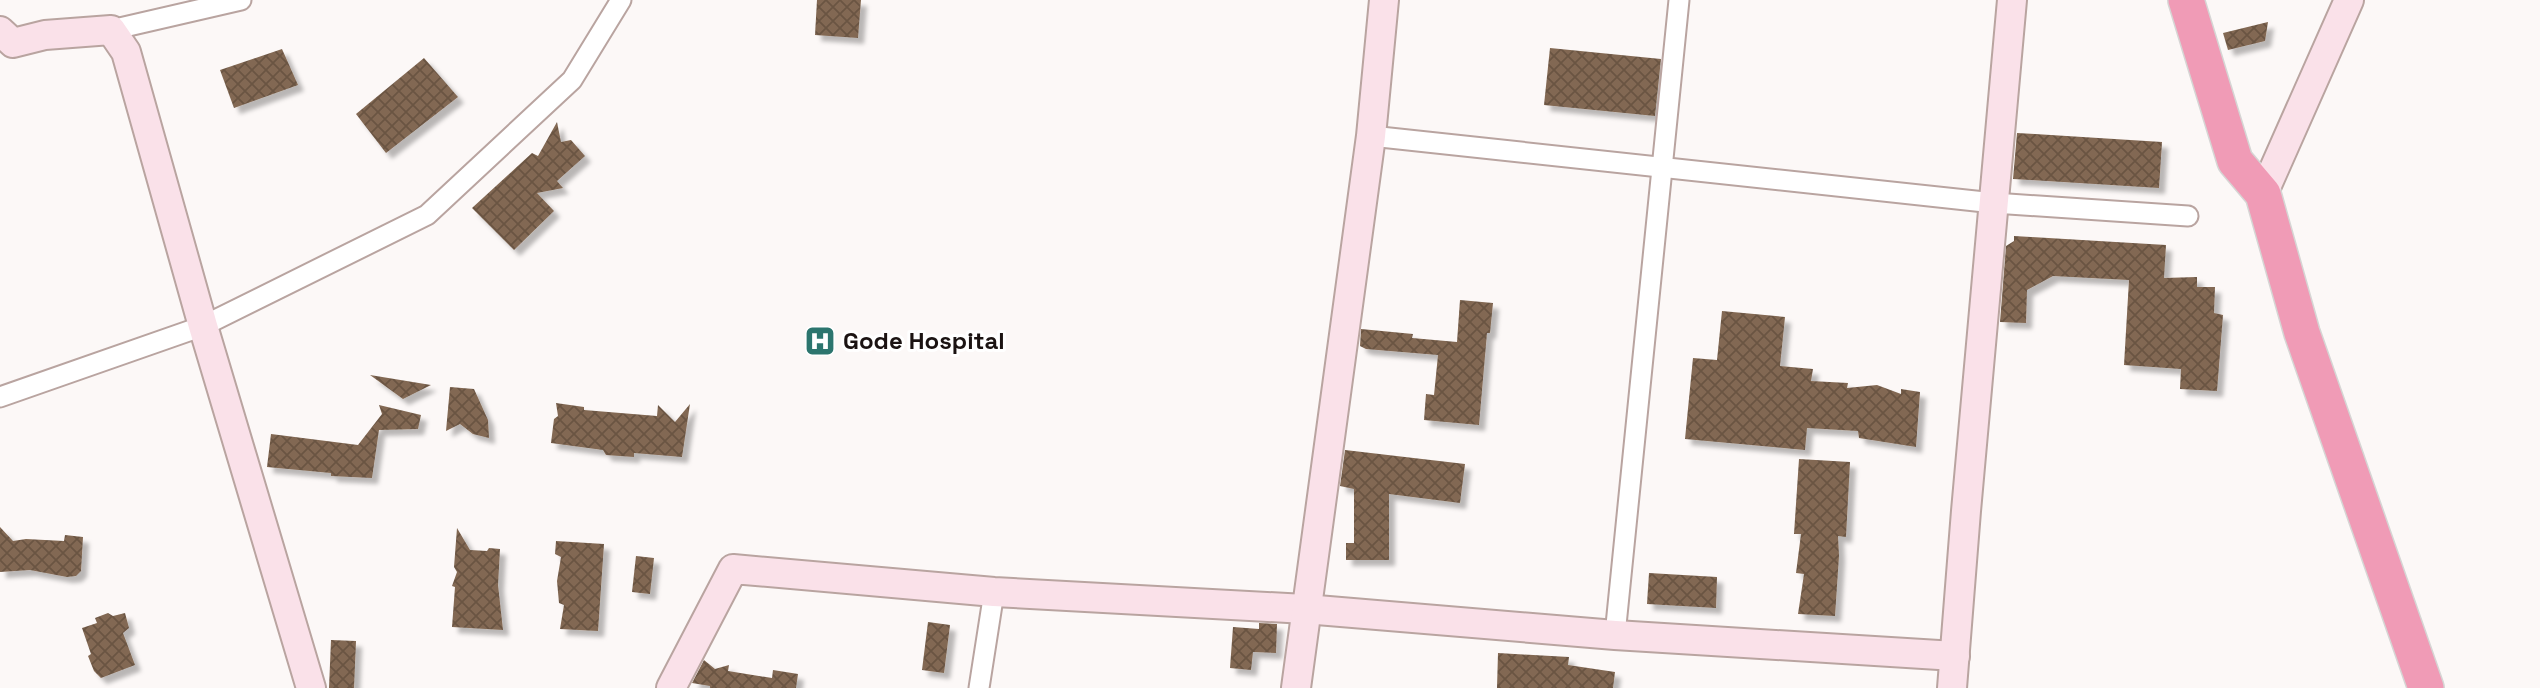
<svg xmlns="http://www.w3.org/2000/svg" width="2540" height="688" viewBox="0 0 2540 688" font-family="'Space Grotesk',sans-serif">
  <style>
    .building { fill: url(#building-cross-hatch); filter: url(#shadow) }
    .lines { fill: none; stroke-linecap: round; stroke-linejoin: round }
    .street-casing { stroke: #b9a4a0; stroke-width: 23 }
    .secondary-casing { stroke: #b9a4a0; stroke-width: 32 }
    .highway-casing { stroke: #d6d5d4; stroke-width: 38 }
    .street { stroke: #fff; stroke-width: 19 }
    .secondary { stroke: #fae1e9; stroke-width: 28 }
    .highway { stroke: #f09bb6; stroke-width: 35 }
    .labels { text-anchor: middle; stroke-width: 6; stroke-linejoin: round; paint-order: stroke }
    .poi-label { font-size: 24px; font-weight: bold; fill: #1b1312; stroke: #fff; text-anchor: start }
  </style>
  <defs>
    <pattern id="building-cross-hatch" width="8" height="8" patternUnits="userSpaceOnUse" patternTransform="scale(1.75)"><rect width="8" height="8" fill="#826852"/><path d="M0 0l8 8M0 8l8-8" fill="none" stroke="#6a5443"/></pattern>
    <filter id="shadow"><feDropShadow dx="6" dy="6" stdDeviation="2" flood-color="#0004"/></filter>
  </defs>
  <rect width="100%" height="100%" fill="#fcf8f7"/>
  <g class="building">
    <polygon points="817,0 861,0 858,38 815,35"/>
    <polygon points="2268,22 2265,41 2228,50 2223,33"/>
    <polygon points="1550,48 1661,59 1655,116 1544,105"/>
    <polygon points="282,49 298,85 234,108 220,70"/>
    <polygon points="424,58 458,97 386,153 356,114"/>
    <polygon points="557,122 561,142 571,140 585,156 557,181 563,188 537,193 554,211 514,250 472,208 532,153 538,156"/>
    <polygon points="2017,133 2162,142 2159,188 2013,179"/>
    <polygon points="2014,236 2166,245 2164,278 2197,277 2197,287 2215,287 2214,313 2223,315 2217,391 2180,389 2181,369 2124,365 2129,280 2053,276 2027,290 2026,323 2000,322 2006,246 2014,241"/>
    <polygon points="1460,300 1493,303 1490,333 1487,333 1479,425 1424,420 1426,394 1434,395 1438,355 1366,349 1360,346 1361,329 1413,334 1412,338 1457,342"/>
    <polygon points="1722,311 1785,317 1780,366 1813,369 1811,381 1848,383 1847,388 1877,385 1901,394 1901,389 1920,392 1916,447 1859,438 1858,431 1807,428 1805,450 1685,439 1693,358 1717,360"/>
    <polygon points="370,375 431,385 403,399"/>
    <polygon points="450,387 474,389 488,420 489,438 473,434 460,424 446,431"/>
    <polygon points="556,403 584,407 584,410 657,416 658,405 675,422 690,404 682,457 634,453 634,457 606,455 603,450 551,443 554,419 558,416"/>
    <polygon points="379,405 421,415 418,429 379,430 372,478 331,476 331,473 267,467 271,434 358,445 382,414"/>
    <polygon points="1345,450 1465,464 1460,503 1389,494 1389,560 1346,560 1346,543 1354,543 1354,489 1340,486"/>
    <polygon points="1799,459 1850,462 1846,537 1838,536 1839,556 1835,616 1798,614 1804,574 1796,573 1801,534 1794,534"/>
    <polygon points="0,527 13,541 26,539 64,541 65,535 83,537 81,571 76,576 67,577 30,570 0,572"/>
    <polygon points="457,528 470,550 487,551 489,548 500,549 498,585 503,630 452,627 455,587 452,586 457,572 454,567"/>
    <polygon points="556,541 604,544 598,631 560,629 564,605 559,603 557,581 561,557 555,554"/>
    <polygon points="636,556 654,558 650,594 632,592"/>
    <polygon points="1649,573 1717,577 1716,608 1647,604"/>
    <polygon points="108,613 113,616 125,613 129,628 123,633 135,665 101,678 94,671 88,656 91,654 82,628 97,623 95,618"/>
    <polygon points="928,622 950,625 944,673 922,670"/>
    <polygon points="1259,623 1277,624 1276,653 1253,652 1251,670 1230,668 1233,627 1259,629"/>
    <polygon points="331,640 356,641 354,688 329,688"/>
    <polygon points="1498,653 1569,657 1568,665 1615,672 1613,688 1497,688"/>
    <polygon points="704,660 715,669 729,665 728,671 772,678 773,670 798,674 796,688 710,688 710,686 692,683"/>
  </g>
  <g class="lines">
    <g class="street-casing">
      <g id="street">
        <polyline points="111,30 241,0"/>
        <polyline points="1371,136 1994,203 2188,216"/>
        <polyline points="0,397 203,326 427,215 572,80 621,0"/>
        <polyline points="1615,635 1679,0"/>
        <polyline points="979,688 994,592"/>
      </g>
    </g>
    <g class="secondary-casing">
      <g id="secondary">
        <polyline points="0,31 13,43 45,35 111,30 126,52 203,326 311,688"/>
        <polyline points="2263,194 2349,0"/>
        <polyline points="671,688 733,569 994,592 1305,609 1615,635 1955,656"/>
        <polyline points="1296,688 1371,136 1384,0"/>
        <polyline points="1952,688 1966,511 2012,0"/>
      </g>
    </g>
    <g class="highway-casing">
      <polyline id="highway" points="2186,0 2235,161 2263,194 2302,333 2426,688"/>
    </g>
    <use href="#street" class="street"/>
    <use href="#secondary" class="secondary"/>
    <use href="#highway" class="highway"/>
  </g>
  <defs>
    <g id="hospital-square" transform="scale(1.575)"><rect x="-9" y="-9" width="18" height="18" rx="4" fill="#2c756e" stroke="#fff"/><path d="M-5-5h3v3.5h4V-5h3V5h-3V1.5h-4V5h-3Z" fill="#fff"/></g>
  </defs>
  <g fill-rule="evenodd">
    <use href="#hospital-square" x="820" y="341"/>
  </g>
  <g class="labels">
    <g class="poi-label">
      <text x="843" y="349">Gode Hospital</text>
    </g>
  </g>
</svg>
